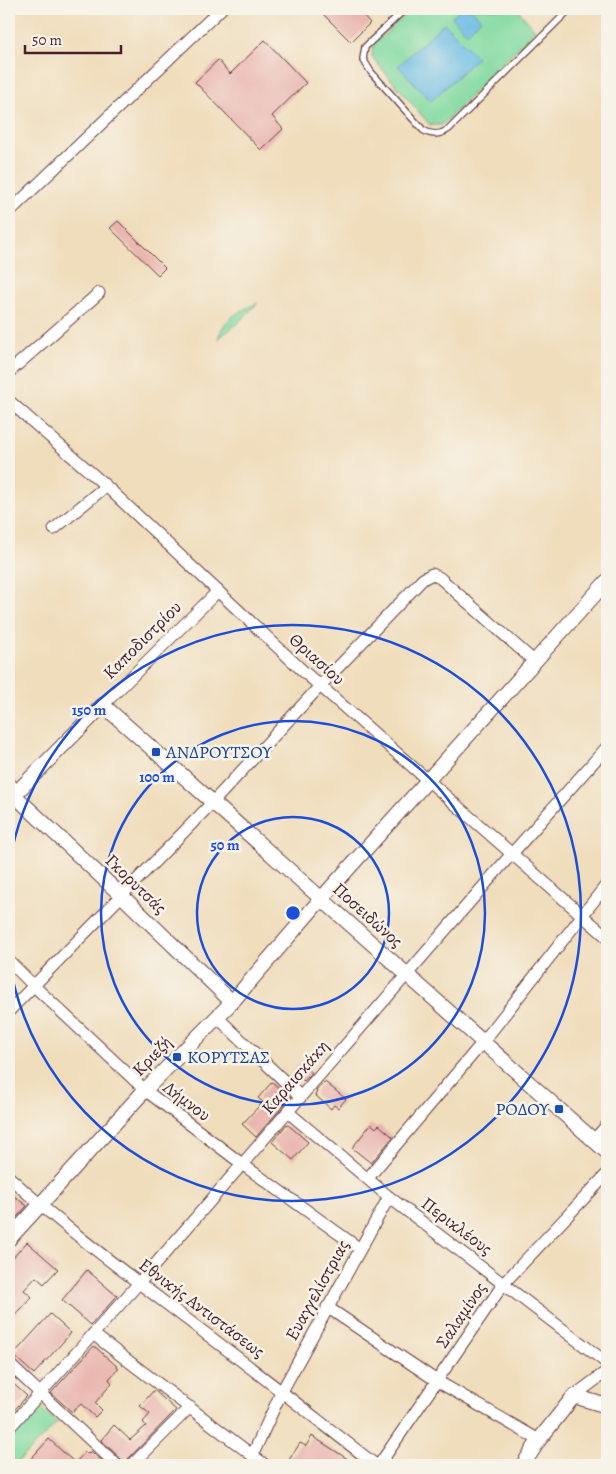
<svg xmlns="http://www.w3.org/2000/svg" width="616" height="1474" viewBox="0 0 616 1474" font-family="Alegreya,serif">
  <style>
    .green { fill: #81daa0; stroke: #667c66 }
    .water { fill: #69bce5; stroke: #5a6e88 }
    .building { fill: #e9b5ae }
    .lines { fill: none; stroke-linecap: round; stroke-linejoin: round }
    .service-casing { stroke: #633c41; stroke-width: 8 }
    .minor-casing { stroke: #633c41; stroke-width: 13 }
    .tertiary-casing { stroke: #633c41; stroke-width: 16 }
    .service { stroke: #fff; stroke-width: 5.5 }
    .minor { stroke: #fff; stroke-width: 11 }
    .tertiary { stroke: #fff; stroke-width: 14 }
    .ring { fill: none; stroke: #1d4ed8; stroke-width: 2.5 }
    .transit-dot { fill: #1a4fb4; stroke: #f7f3e8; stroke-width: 2 }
    .labels { text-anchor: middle; stroke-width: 5; stroke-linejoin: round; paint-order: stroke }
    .street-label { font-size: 18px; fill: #4a1f2b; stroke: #f7f3e8 }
    .transit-label { font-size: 18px; fill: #164399; stroke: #f7f3e8; text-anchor: start }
    .centre { fill: #1d4ed8; stroke: #f7f3e8; stroke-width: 2.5 }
    .ring-label { font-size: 15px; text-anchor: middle; font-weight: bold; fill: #1d4ed8; stroke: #f7f3e8; stroke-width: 5; stroke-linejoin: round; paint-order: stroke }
  </style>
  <rect width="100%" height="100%" fill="#f7f3e8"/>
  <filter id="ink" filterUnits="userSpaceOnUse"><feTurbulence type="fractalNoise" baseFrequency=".02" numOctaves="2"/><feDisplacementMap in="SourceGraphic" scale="10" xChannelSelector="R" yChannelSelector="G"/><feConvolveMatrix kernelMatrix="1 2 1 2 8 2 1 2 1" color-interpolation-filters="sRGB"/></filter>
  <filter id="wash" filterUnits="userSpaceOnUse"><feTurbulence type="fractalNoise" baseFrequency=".0096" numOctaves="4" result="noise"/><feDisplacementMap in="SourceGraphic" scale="20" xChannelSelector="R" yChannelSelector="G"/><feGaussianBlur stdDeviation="1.12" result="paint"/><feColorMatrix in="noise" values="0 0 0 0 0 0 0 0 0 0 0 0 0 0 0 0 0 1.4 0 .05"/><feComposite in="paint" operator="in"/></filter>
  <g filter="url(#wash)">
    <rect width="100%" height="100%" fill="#f0ddbc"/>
    <g class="green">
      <polygon points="411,9 517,9 535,30 442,125 430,125 372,57 373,45"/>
      <path d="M258,303L239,322L218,339C223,318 240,311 258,303Z"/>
      <polygon points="40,1407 57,1423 15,1465 9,1459 9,1438"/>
    </g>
    <g class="water">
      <polygon points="460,9 471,9 481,19 467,33 452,17"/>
      <polygon points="444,23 477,58 431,101 398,66"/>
    </g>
    <g id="blocks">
      <g class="building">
        <polygon points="318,9 357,9 370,23 351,42"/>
        <polygon points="265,40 306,83 272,116 283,129 261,150 195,82 218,60 230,74"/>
        <polygon points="118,221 165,268 158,275 110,228"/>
        <polygon points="300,1063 312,1073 304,1081 293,1072"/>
        <polygon points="272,1082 290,1098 256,1137 242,1124 263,1102 258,1098"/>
        <polygon points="325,1082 346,1099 338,1108 334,1105 331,1109 315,1095 317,1092 316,1091 323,1083 324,1084"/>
        <polygon points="287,1124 308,1142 293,1160 272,1142"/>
        <polygon points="371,1124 376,1128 379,1125 393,1137 371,1163 352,1148"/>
        <polygon points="9,1192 27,1206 9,1226"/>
        <polygon points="27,1242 58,1269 44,1284 36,1277 24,1290 32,1297 9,1322 9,1262"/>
        <polygon points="87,1270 117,1296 91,1325 62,1300"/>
        <polygon points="50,1314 71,1333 34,1374 13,1355"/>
        <polygon points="94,1346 119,1368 109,1379 112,1383 95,1403 102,1410 95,1417 81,1404 72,1412 51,1393"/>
        <polygon points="9,1380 27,1396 9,1416"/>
        <polygon points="154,1390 176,1410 127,1460 124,1465 122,1460 101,1440 114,1425 130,1440 146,1426 143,1422 150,1414 140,1406"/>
        <polygon points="312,1436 357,1465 296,1465 289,1460 300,1443 306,1446"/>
        <polygon points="49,1439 75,1463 85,1452 88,1454 91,1451 106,1465 25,1465"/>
      </g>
    </g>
  </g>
  <g filter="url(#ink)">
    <use href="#blocks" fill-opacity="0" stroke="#633c41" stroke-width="1"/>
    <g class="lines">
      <g class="service-casing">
        <path id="service" d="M405,9L365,47L363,59L371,72L423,130C432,136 440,135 449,129L570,9"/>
      </g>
      <g class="minor-casing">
        <g id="minor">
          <polyline points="9,212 221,9"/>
          <polyline points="9,372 99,293"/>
          <polyline points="9,401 106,486 303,671 607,937"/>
          <polyline points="54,529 106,486"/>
          <polyline points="103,705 218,591"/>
          <polyline points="9,961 33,985 145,1090 242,1164 360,1249"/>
          <polyline points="9,1011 213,802 320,686 423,579 432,574 440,578 535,662"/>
          <polyline points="217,1017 301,1097"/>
          <polyline points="288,1112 389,1197 607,1363"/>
          <polyline points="594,1140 607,1125"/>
          <path d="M9,1177C70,1233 138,1282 205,1333C262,1376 319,1421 376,1465"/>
          <polyline points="368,1178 483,1042 607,884"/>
          <polyline points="327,1307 437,1381 539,1440"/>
          <polyline points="93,1334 265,1465"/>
          <polyline points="9,1364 117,1465"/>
          <polyline points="574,1396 607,1371"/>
          <polyline points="9,1428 139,1283 501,866 607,747"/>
          <polyline points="252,1456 282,1391 389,1197"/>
          <polyline points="132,1465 190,1407"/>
          <polyline points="379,1465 504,1283 607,1174"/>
        </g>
      </g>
      <g class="tertiary-casing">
        <g id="tertiary">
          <polyline points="9,784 14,795 122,896 232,1002"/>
          <polyline points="14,795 103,705 607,1152"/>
          <polyline points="9,1239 145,1090 232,1002 321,899 607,581"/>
          <polyline points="523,1465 539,1440 574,1396 607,1406"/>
        </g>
      </g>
      <use href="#service" class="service"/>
      <use href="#minor" class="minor"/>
      <use href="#tertiary" class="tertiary"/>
    </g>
  </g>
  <g class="ring">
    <circle cx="293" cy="913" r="96"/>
    <circle cx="293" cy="913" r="192"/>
    <path d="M9 865A288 288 0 1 1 9 961"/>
  </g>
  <g class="transit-dot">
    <rect x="151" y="747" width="10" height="10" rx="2.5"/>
    <rect x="172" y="1052" width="10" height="10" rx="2.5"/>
    <rect x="554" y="1104" width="10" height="10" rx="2.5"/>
  </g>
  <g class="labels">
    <g class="street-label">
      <text transform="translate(142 640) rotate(-45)" y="6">Καποδιστρίου</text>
      <text transform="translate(317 659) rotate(42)" y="6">Θριασίου</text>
      <text transform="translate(136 884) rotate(44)" y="6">Γκορυτσάς</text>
      <text transform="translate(368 915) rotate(42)" y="6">Ποσειδώνος</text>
      <text transform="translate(152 1056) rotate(-46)" y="6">Κριεζή</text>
      <text transform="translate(295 1077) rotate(-49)" y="6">Καραισκάκη</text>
      <text transform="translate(187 1101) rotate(37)" y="6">Λήμνου</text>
      <text transform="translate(457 1226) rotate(37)" y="6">Περικλέους</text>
      <text transform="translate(317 1290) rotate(-61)" y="6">Ευαγγελίστριας</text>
      <text transform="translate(202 1308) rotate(37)" y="6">Εθνικής Αντιστάσεως</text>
      <text transform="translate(461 1315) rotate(-56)" y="6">Σαλαμίνος</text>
    </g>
    <g class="transit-label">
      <text x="166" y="758">ΑΝΔΡΟΥΤΣΟΥ</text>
      <text x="187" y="1063">ΚΟΡΥΤΣΑΣ</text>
      <text x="549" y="1115" text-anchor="end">ΡΟΔΟΥ</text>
    </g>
  </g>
  <circle cx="293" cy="913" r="8" class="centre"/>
  <g class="ring-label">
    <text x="89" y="715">150 m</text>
    <text x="157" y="782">100 m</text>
    <text x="225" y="850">50 m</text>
  </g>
  <rect width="616" height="1474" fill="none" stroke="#f7f3e8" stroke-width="30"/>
  <path d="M25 45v8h96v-8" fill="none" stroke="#4a1f2b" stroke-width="2.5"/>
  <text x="32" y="45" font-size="15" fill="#4a1f2b" stroke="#f7f3e8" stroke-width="4" paint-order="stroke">50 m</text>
</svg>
